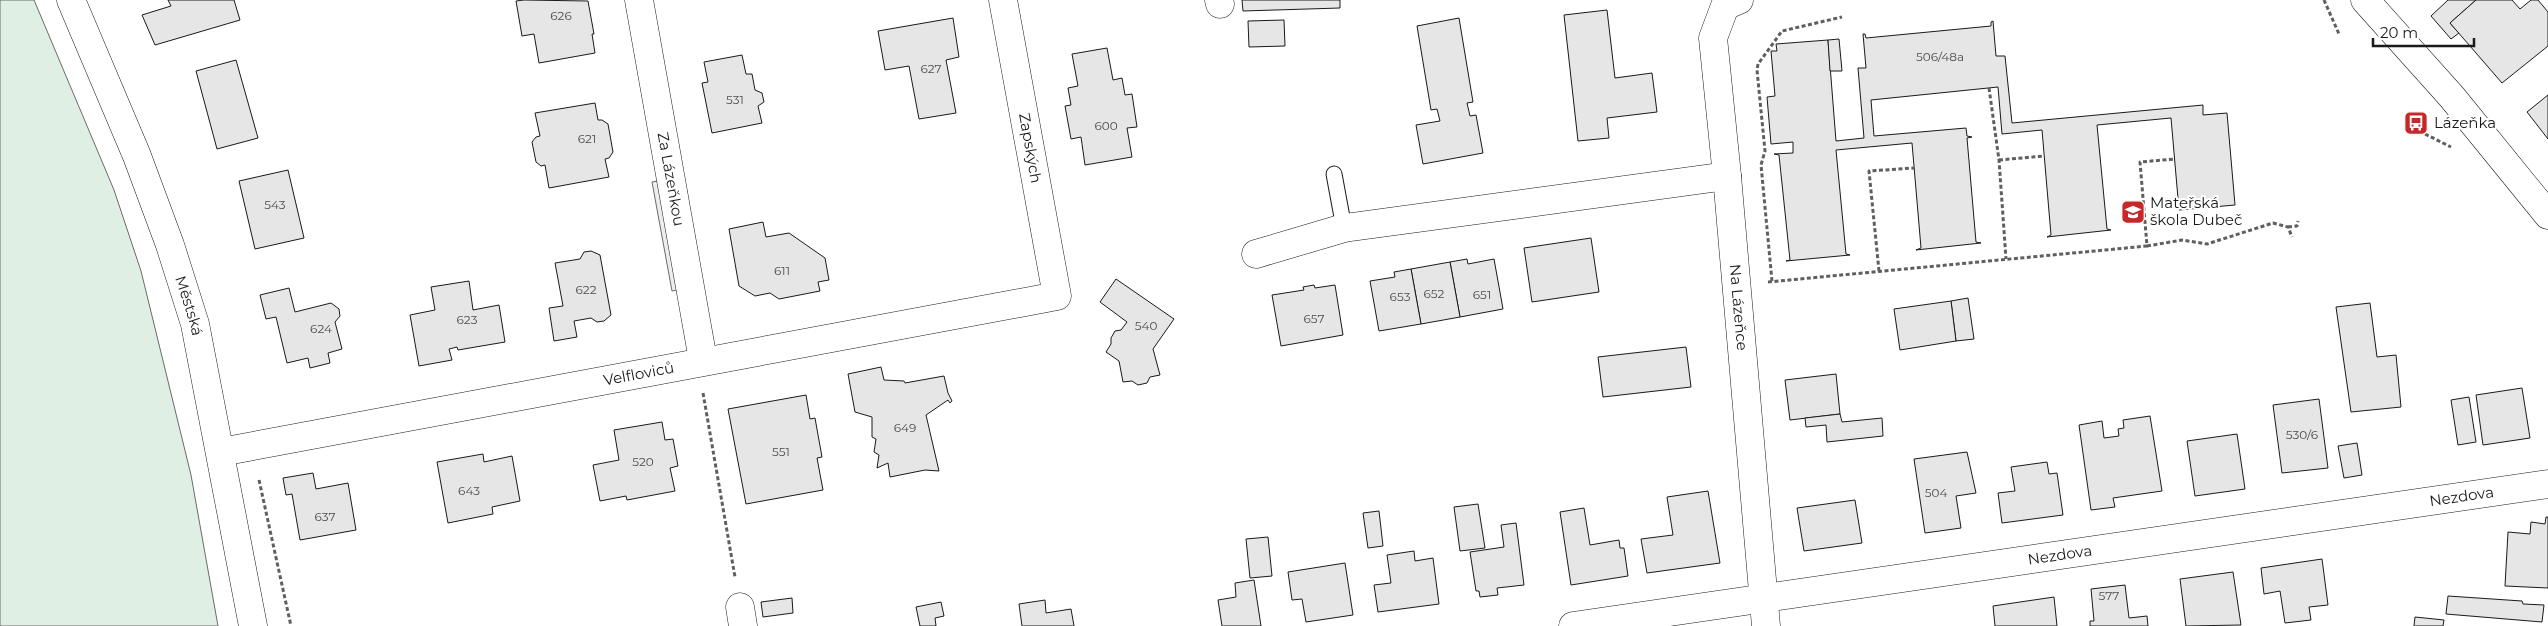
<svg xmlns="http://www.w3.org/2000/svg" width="2548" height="626" viewBox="0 0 2548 626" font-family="Montserrat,sans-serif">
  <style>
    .green { fill: #e0efe3; stroke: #6a6a6a }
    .parking { fill: #ededed; stroke: #6a6a6a }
    .building { fill: #e6e6e6; stroke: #1a1a1a }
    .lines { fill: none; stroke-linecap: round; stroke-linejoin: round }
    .lane-casing { stroke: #1a1a1a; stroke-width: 17 }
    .street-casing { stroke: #1a1a1a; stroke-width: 29 }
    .secondary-casing { stroke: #1a1a1a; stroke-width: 29 }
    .path { stroke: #5f5f5f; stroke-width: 3; stroke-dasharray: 4 2.5; stroke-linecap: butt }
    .lane { stroke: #fff; stroke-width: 15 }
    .street { stroke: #fff; stroke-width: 28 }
    .secondary { stroke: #fff; stroke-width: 28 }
    .labels { text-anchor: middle; stroke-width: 4; stroke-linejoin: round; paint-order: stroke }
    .number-label { font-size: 12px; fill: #4d4d4d }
    .poi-label { font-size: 15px; fill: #1a1a1a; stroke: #fff; text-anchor: start }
    .street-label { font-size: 15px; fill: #1a1a1a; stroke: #fff }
  </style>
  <rect width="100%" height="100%" fill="#fff"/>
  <polygon class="green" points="0,0 34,0 114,190 141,271 191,475 218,626 0,626"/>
  <polygon class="parking" points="663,180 683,289 672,291 652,182"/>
  <g class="building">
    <polygon points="168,0 234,0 240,20 155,45 142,15 171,6"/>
    <polygon points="524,0 588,1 594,34 592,34 595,53 539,63 534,34 522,36 516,1"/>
    <polygon points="1242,0 1340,0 1340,8 1243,11"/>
    <polygon points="2448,0 2476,0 2450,23 2459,33 2451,39 2431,16"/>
    <polygon points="2476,0 2512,0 2520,9 2531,0 2538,0 2548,12 2548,46 2502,83 2450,23"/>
    <polygon points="1607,10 1615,78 1652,73 1657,112 1607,118 1609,138 1578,141 1564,15"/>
    <polygon points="953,18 959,57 946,60 956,113 919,119 909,66 885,70 878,31"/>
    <polygon points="1459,18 1473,102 1467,103 1470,116 1476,115 1483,153 1423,164 1416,125 1440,121 1437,109 1431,110 1417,26"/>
    <polygon points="1284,20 1285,46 1249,47 1248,21"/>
    <polygon points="1993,21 1996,56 2005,56 2012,123 2203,105 2203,115 2227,113 2235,205 2179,210 2171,118 2097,125 2107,229 2111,230 2047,237 2051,235 2042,130 2002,134 1998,87 1871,100 1874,136 1966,128 1967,136 1972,137 1967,138 1976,242 1981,243 1916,250 1921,248 1912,143 1836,150 1846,254 1850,255 1786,261 1790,260 1779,155 1774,154 1793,153 1793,142 1771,144 1767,97 1775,96 1771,51 1777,51 1776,44 1828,40 1836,141 1864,138 1858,68 1866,68 1863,34 1865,34 1866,38 1991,26 1991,22"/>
    <polygon points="1839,39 1842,71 1830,71 1828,40"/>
    <polygon points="1107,48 1113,80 1122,78 1125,95 1132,94 1137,127 1127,128 1132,157 1085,165 1081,137 1071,139 1065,106 1071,105 1068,88 1078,86 1072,54"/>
    <polygon points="742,55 746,74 752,74 755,90 762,93 764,102 758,106 762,123 712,133 702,83 708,82 704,62"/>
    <polygon points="236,60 258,138 217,149 196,71"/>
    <polygon points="2548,95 2548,139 2527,112"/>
    <polygon points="595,103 598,120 602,120 608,124 613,152 609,158 605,159 609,177 549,188 545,165 541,166 536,162 532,142 536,137 540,136 535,113"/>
    <polygon points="288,170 304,238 255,249 239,181"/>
    <polygon points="763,222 766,237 789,233 825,258 829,280 818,282 820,291 779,299 770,293 755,296 739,286 729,229"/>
    <polygon points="1591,238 1599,292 1532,302 1524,248"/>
    <polygon points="591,251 600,255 611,315 604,321 597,322 591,318 574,321 577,337 554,341 549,308 563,306 555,263 580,259 584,252"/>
    <polygon points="1467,259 1468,264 1494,259 1503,309 1460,317 1450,262"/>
    <polygon points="1450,262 1460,317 1421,324 1411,269"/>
    <polygon points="1411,269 1421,324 1379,331 1370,281 1395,277 1394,272"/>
    <polygon points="1116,279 1174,319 1153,349 1160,375 1150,377 1147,383 1138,385 1132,381 1123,382 1119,361 1106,352 1111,344 1111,338 1115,331 1121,330 1127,322 1100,302"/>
    <polygon points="469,281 473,310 499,305 505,342 458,350 457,347 449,349 452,360 419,366 410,315 435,310 431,287"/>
    <polygon points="1314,285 1315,288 1335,285 1343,335 1281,346 1272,295 1304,290 1303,287"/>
    <polygon points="289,288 295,312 331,303 339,309 340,316 335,322 342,349 328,353 330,363 310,368 308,358 287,363 276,317 266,319 260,295"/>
    <polygon points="1968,298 1974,339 1956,341 1951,301"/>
    <polygon points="1951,301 1956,341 1900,350 1894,309"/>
    <polygon points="2370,303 2377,357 2396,355 2401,407 2351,412 2336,307"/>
    <polygon points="1686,347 1691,387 1603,397 1598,357"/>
    <polygon points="881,367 884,380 904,381 905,383 944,376 948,393 952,401 950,403 948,400 926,415 939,471 925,470 890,477 888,463 877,468 879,455 874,452 876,439 872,437 872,417 855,412 848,374"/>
    <polygon points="1836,374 1840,414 1790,420 1785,380"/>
    <polygon points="2522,388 2530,438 2483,445 2476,395"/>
    <polygon points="806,395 810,419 815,418 822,457 817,458 823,490 746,504 728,409"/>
    <polygon points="2469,397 2476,442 2458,445 2451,400"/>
    <polygon points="2319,399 2328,468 2282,473 2273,405"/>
    <polygon points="1840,414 1842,422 1882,418 1883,436 1827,442 1826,425 1806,427 1805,418"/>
    <polygon points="2150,416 2162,491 2113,498 2115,507 2091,510 2079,425 2102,421 2104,438 2119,436 2118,429 2124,428 2123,420"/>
    <polygon points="662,422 665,440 673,439 678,466 670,468 675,491 627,500 626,496 600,501 593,465 619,460 614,430"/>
    <polygon points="2237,434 2245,489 2195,496 2187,441"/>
    <polygon points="2357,443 2362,475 2344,478 2338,446"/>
    <polygon points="1967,452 1976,493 1956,496 1961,528 1925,533 1914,459"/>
    <polygon points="483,454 484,462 512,456 520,501 492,507 493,514 448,523 437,462"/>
    <polygon points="2047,462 2049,474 2057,473 2063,515 2002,523 1998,493 2015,491 2011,467"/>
    <polygon points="313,473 316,489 348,483 356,530 300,540 292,494 286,495 283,478"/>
    <polygon points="1708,491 1720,563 1647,573 1641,539 1673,535 1667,497"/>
    <polygon points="1855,500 1862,543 1804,551 1797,508"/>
    <polygon points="1478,504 1485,548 1460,551 1454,507"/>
    <polygon points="1584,508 1590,545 1619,540 1620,548 1624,548 1628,576 1571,585 1560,512"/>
    <polygon points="1379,511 1383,546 1368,548 1363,513"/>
    <polygon points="2546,517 2548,517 2548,588 2505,586 2508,532 2530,534 2531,522 2545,524"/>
    <polygon points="1516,523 1524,585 1497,588 1498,595 1480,597 1479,591 1476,591 1470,552 1504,547 1501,525"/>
    <polygon points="1268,537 1272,576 1250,578 1246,539"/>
    <polygon points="1414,551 1415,561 1433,558 1439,604 1378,612 1374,585 1391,583 1387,555"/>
    <polygon points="2322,559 2328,605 2309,607 2311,620 2285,623 2280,591 2264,594 2261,568"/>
    <polygon points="1345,563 1353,615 1306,622 1302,599 1292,600 1288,572"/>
    <polygon points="2233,572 2241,625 2186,626 2180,579"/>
    <polygon points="1254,580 1261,626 1222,626 1218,600 1236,597 1235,583"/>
    <polygon points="2125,585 2129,618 2147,616 2148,626 2090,626 2090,621 2094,621 2091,589"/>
    <polygon points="2448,596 2522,601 2523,604 2544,605 2542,622 2446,614"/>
    <polygon points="2054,597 2057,626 1995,626 1993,606"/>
    <polygon points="792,598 793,613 763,617 761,602"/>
    <polygon points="1045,600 1046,613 1071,609 1074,626 1022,626 1019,604"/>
    <polygon points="941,602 944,616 935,618 936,626 920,626 916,607"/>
    <polygon points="2415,617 2444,620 2443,626 2414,626"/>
  </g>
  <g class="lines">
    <g class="lane-casing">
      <polyline id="lane" points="1334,174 1344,228"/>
    </g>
    <g class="street-casing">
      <g id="street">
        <path id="s1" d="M639,0L703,360"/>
        <polyline points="1219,0 1220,4"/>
        <path id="s2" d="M1739,0L1725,6L1713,38L1727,176L1766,626"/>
        <polyline points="1256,254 1344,228 1727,176"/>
        <path id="s3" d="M221,452L1057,296L1003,0"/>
        <polyline points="740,607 743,626"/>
        <path id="s4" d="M1573,626L2548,484"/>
      </g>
    </g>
    <g class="secondary-casing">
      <g id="secondary">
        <path id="s5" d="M71,0L137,156L170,245L195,324L253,626"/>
        <polyline points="2365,0 2452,97 2548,215"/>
      </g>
    </g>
    <g class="path">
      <polyline points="2324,0 2339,34"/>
      <polyline points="1989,88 1999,160 2006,259"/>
      <polyline points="2425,134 2451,147"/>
      <polyline points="1999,160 2044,156"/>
      <polyline points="2288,227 2297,226 2298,221"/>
      <polyline points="2147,246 2182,240 2207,244 2273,223 2288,227 2292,237"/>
      <polyline points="1879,271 1869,171 1914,168"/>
      <polyline points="1772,281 1761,165 1765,151 1757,70 1758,64 1782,31 1842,17"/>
      <polyline points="1768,282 2147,246 2140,162 2175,159"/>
      <polyline points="703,393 735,577"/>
      <polyline points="259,480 291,626"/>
    </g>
    <use href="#lane" class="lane"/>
    <use href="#street" class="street"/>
    <use href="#secondary" class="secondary"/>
  </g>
  <defs>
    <g id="bus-square" transform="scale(1.25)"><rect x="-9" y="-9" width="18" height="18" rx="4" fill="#c62828" stroke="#fff"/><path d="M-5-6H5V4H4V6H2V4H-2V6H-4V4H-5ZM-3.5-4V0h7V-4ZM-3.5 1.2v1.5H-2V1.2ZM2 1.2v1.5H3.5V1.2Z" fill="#fff"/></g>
    <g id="school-square" transform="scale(1.25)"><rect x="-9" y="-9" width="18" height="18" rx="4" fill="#c62828" stroke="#fff"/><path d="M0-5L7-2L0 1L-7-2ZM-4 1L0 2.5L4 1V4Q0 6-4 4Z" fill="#fff"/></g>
  </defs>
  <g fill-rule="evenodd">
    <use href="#bus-square" x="2416" y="123"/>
    <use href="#school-square" x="2133" y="212"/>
  </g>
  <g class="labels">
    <g class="number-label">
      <text x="561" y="20">626</text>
      <text x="1940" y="61">506/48a</text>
      <text x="931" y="73">627</text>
      <text x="735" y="104">531</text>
      <text x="1106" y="130">600</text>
      <text x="587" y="143">621</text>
      <text x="275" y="209">543</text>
      <text x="782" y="275">611</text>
      <text x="586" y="294">622</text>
      <text x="1434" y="298">652</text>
      <text x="1482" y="299">651</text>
      <text x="1400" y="301">653</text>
      <text x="1314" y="323">657</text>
      <text x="467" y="324">623</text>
      <text x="1146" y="330">540</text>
      <text x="321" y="333">624</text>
      <text x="905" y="432">649</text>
      <text x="2302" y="439">530/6</text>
      <text x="781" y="456">551</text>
      <text x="643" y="466">520</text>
      <text x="469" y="495">643</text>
      <text x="1936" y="497">504</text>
      <text x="325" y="521">637</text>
      <text x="2109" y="600">577</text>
    </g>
    <g class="poi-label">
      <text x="2434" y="128">Lázeňka</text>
      <text x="2150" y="208">Mateřská<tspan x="2150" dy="17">škola Dubeč</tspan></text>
    </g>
    <g class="street-label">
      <text transform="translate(1030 148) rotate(80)" y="5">Zapských</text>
      <text dy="5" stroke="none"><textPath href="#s1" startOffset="182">Za Lázeňkou</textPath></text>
      <text dy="5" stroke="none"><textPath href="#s5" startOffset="328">Městská</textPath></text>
      <text dy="5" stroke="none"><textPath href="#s2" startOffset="320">Na Lázeňce</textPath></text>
      <text dy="5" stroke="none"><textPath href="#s3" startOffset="425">Velfloviců</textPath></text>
      <text dy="5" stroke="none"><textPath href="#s4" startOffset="898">Nezdova</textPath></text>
      <text dy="5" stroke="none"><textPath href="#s4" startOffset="492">Nezdova</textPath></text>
    </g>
  </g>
  <path d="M2373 38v8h101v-8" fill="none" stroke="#1a1a1a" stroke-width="2.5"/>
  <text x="2380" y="38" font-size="15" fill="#1a1a1a" stroke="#ffffff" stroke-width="4" paint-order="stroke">20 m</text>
</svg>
